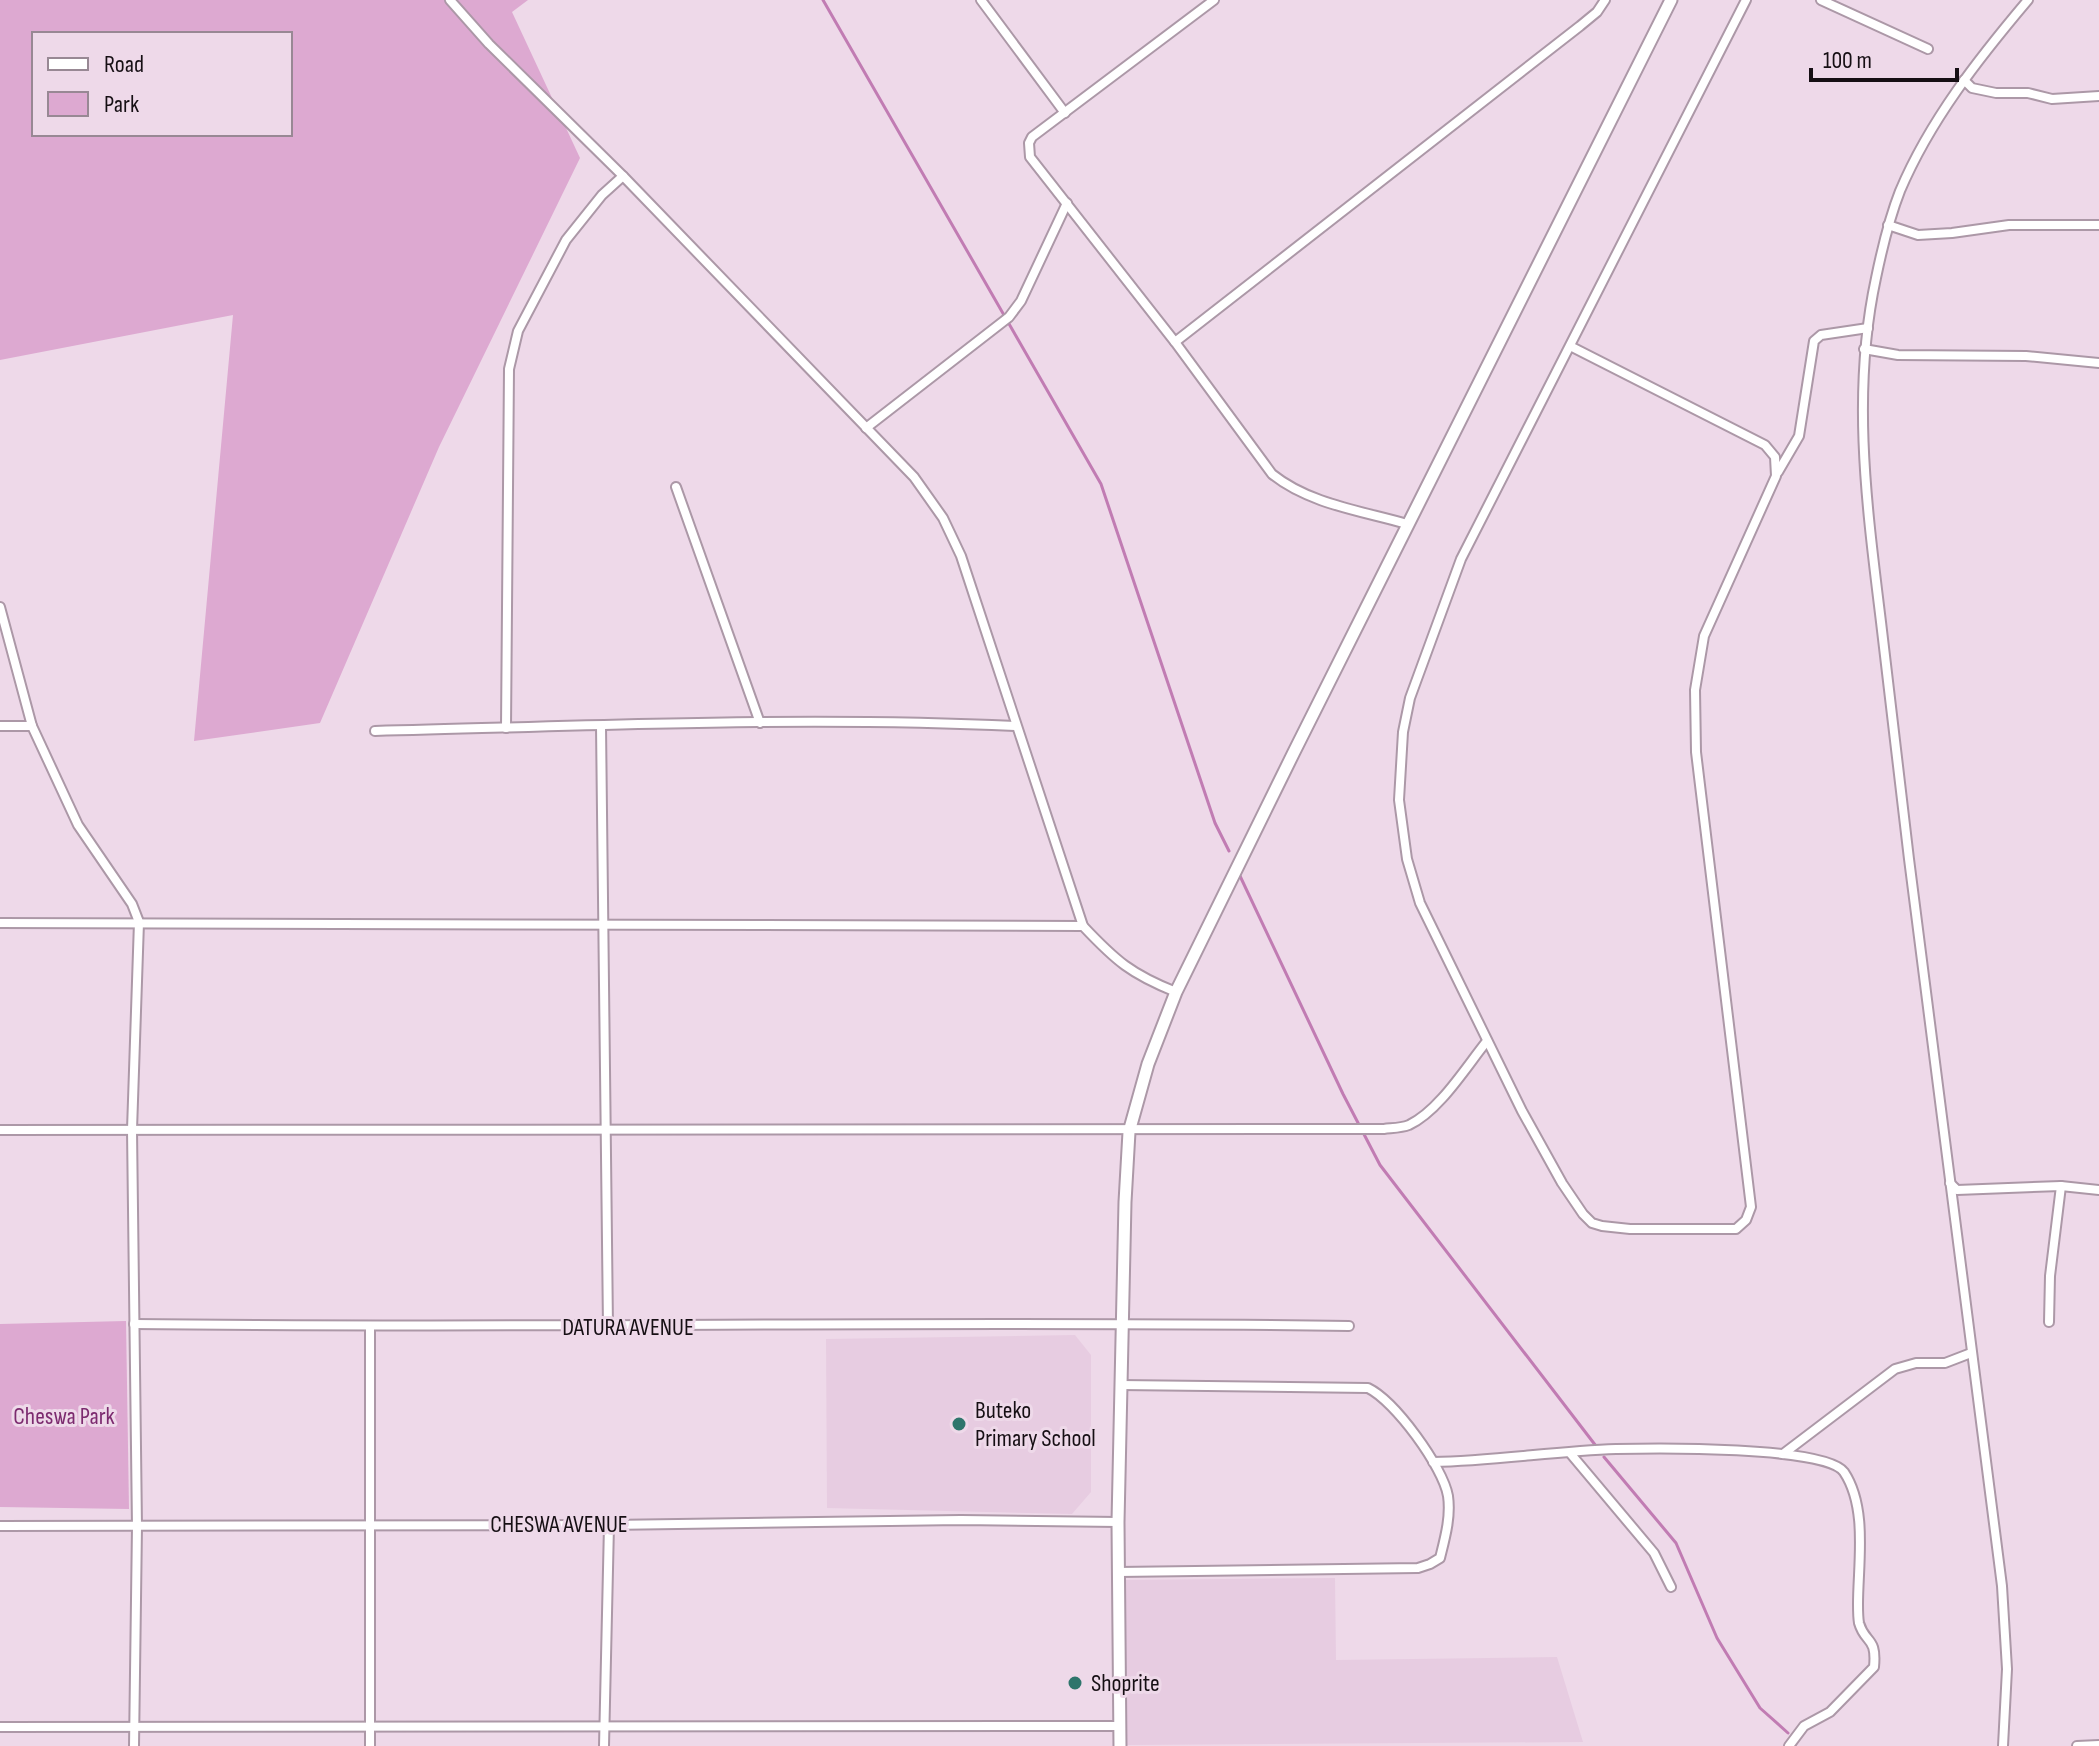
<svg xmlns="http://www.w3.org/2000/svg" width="2099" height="1746" viewBox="0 0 2099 1746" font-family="'Sofia Sans Condensed',sans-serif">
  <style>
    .built { fill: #e7cce1 }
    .green { fill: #dda9d1; fill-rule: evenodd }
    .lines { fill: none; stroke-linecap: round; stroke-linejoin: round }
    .stream { stroke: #c17cb3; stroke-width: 3 }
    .minor-casing { stroke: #ac98a7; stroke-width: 12 }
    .secondary-casing { stroke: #ac98a7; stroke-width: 15 }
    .minor { stroke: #fff; stroke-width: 8 }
    .secondary { stroke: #fff; stroke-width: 11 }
    .poi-dot { fill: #2e756c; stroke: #eed9e9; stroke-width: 3 }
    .labels { text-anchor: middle; stroke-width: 6; stroke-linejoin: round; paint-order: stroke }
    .street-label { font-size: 24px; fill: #160f14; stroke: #eed9e9 }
    .poi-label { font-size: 24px; fill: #160f14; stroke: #eed9e9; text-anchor: start }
    .park-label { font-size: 24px; fill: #7c2a6f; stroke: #eed9e9 }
  </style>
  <rect width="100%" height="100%" fill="#eed9e9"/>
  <g class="built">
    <polygon points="1075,1335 1091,1355 1091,1492 1072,1514 827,1508 826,1339"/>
    <polygon points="1335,1578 1336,1660 1557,1657 1583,1742 1125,1745 1126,1580"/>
  </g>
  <g class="green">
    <path d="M0,0H528L512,12L580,158L439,447L320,723L194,741L233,315L0,360ZM34,34H290V134H34Z"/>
    <polygon points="126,1321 129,1509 0,1507 0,1324"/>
  </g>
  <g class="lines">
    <g class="stream">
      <polyline points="823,0 1101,484 1215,823 1229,851"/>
      <polyline points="1240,876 1343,1094 1380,1165 1596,1446"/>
      <polyline points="1604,1457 1676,1543 1717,1638 1760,1708 1788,1733"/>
    </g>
    <g class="minor-casing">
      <g id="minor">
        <path d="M450,0L489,44L623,176L914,477L943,518L961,556L1083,926C1116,961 1131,974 1176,992"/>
        <polyline points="981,0 1065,113"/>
        <path d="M1214,0L1032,137L1029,143L1030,157L1175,342L1272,474C1309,504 1362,511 1407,524"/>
        <polyline points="1821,0 1928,49"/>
        <polyline points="1964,80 1972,88 1996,93 2028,93 2052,99 2099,96"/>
        <polyline points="1888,225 1918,235 1952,233 2009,225 2099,225"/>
        <polyline points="1175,342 1580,26 1597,12 1605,0"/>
        <polyline points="1570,346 1765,445 1775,457 1776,476 1704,636 1695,690 1696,752 1751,1207 1746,1220 1736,1229 1630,1229 1602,1226 1592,1223 1583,1214 1562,1183 1522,1111 1420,903 1407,859 1399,800 1403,732 1410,698 1461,559 1746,0"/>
        <polyline points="1864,349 1898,355 2026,356 2099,363"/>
        <polyline points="866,428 1009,317 1021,301 1067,203"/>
        <polyline points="1778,472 1799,436 1814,341 1821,335 1868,328"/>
        <polyline points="676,487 760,723"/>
        <polyline points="0,607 32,726 78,825 132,904 139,922 132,1130 137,1526 134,1746"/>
        <polyline points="0,726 32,726"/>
        <polyline points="601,726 608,1327"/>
        <polyline points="506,728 509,369 518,331 566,240 602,195 623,176"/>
        <path d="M375,731C588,726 802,716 1015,726"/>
        <polyline points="0,923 1083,926"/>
        <path d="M0,1130L1384,1129C1392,1128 1401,1128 1409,1125C1439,1111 1466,1067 1487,1041"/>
        <polyline points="1950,1183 1957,1190 2061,1186 2099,1190"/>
        <polyline points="2049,1322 2050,1276 2061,1186"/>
        <path d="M134,1324C539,1329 944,1320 1349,1326"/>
        <polyline points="1570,1453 1654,1553 1671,1587"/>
        <polyline points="1783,1454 1895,1369 1916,1363 1945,1363 1971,1353"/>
        <path d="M1433,1462C1495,1461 1555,1451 1616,1449C1653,1448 1826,1446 1844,1472C1868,1508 1858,1564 1858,1604C1858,1610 1858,1617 1859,1623C1865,1644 1877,1636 1874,1667L1830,1712L1804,1726L1789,1746"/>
        <polyline points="0,1526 609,1525 961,1520 1118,1522"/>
        <path d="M1118,1572L1418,1568L1430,1564L1440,1558C1445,1538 1451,1517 1448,1496C1443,1467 1395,1401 1368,1388L1120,1385"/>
        <polyline points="0,1727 1121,1726"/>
        <polyline points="370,1746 370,1327"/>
        <polyline points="604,1746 609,1525"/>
        <path d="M2003,1746L2007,1669L2002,1586C1970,1344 1941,1101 1909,859C1899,780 1890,701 1881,622C1867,507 1851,393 1876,278C1882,249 1889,219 1900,191C1930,120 1979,58 2028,0"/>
        <polyline points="2077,1746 2099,1745"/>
      </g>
    </g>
    <g class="secondary-casing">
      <polyline id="secondary" points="1120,1746 1118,1522 1125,1202 1129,1132 1148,1064 1176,992 1294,752 1671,0"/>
    </g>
    <use href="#minor" class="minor"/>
    <use href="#secondary" class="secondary"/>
  </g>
  <g class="poi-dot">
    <circle cx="959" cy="1424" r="8"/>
    <circle cx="1075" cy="1683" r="8"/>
  </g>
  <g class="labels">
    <g class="street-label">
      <text x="628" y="1335">DATURA AVENUE</text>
      <text x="559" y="1532">CHESWA AVENUE</text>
    </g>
    <g class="poi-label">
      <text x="975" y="1418">Buteko<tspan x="975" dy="28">Primary School</tspan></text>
      <text x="1091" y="1691">Shoprite</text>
    </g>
    <g class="park-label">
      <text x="64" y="1424">Cheswa Park</text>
    </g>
  </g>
  <rect x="32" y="32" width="260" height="104" fill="#eed9e9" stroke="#988894" stroke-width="2"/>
  <rect x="48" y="58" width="40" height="12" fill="#ffffff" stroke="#988894" stroke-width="2"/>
  <text x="104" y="72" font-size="24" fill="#160f14">Road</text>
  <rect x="48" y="92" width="40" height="24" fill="#dda9d1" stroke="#988894" stroke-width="2"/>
  <text x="104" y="112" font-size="24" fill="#160f14">Park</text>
  <path d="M1811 68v12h146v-12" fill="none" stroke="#160f14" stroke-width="4"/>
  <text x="1823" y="68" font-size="24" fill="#160f14" stroke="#eed9e9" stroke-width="6" paint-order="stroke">100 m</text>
</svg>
